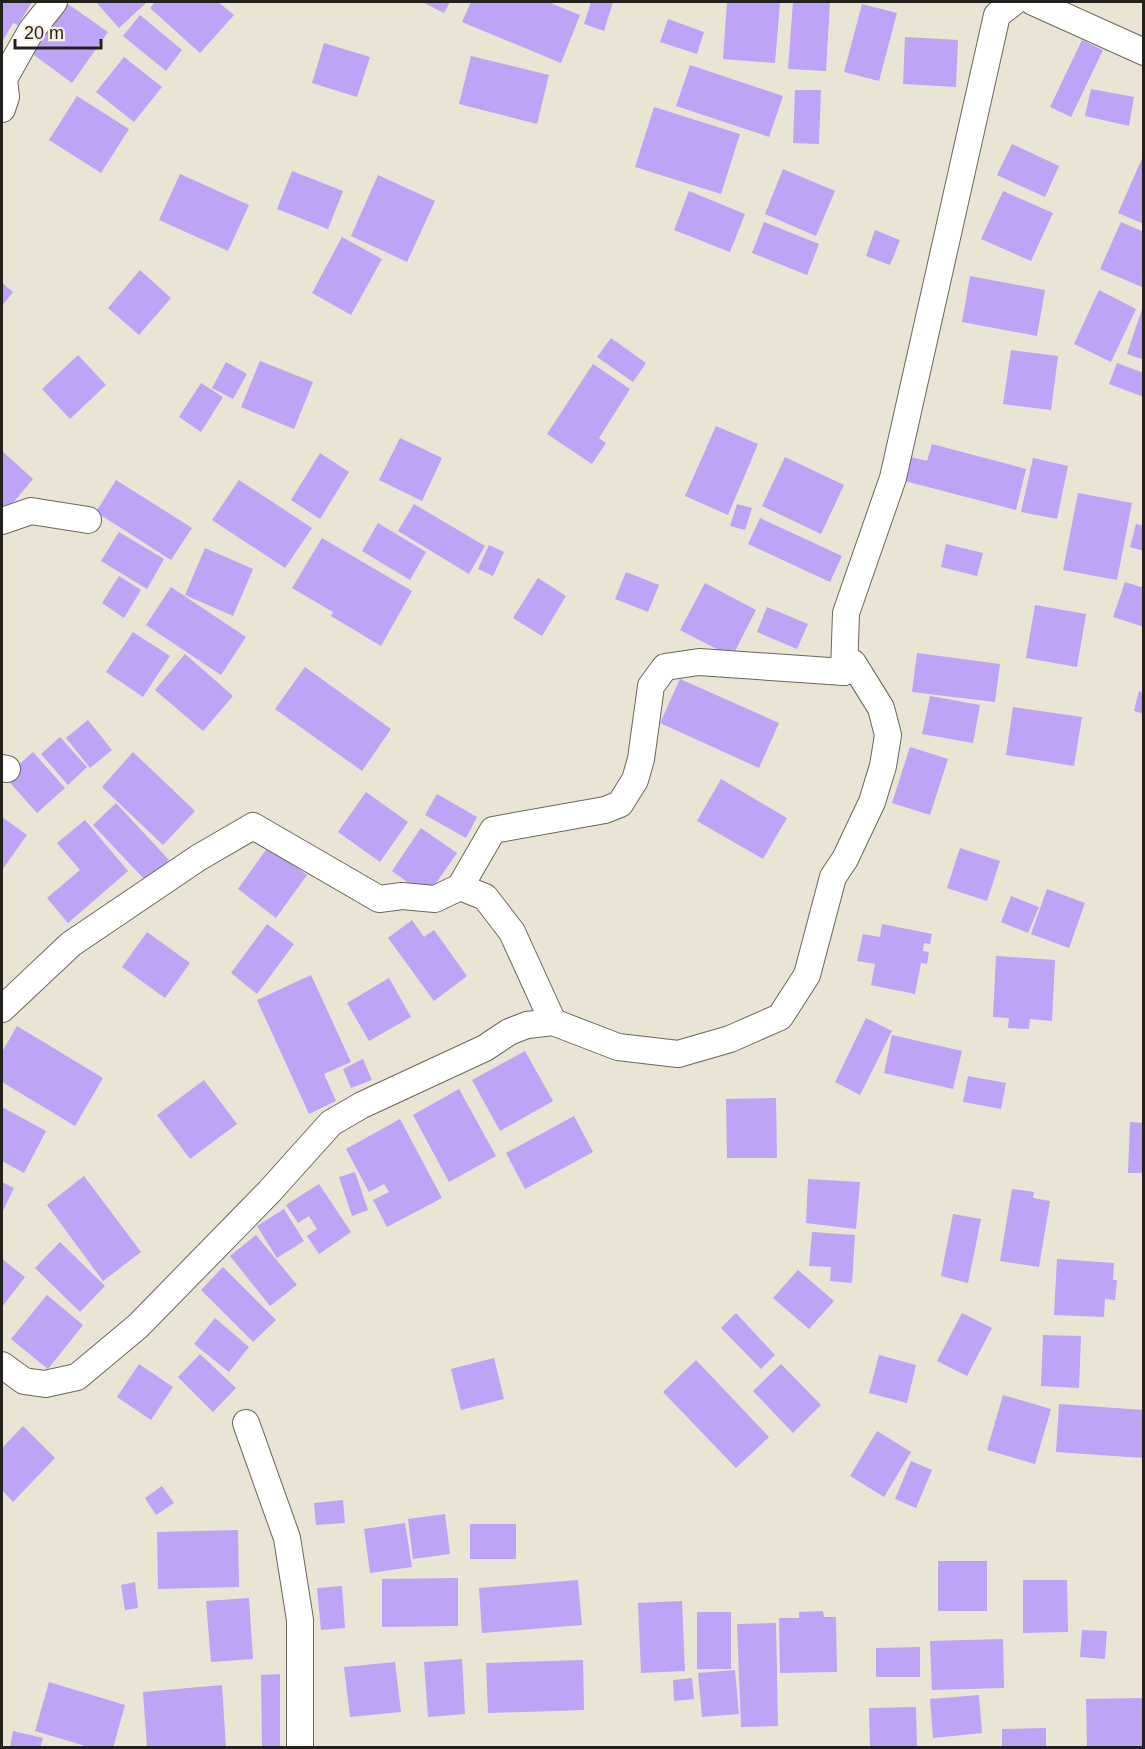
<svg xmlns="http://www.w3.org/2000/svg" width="1145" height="1749" viewBox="0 0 1145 1749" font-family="Helvetica,sans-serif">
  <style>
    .building { fill: #bea3f6 }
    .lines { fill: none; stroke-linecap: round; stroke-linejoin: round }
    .minor-casing { stroke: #6c675a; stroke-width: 28 }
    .minor { stroke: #fff; stroke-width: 26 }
  </style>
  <rect width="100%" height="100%" fill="#eae4d5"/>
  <g class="building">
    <polygon points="2,2 32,2 18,25 13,23 2,42"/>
    <polygon points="65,2 108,32 72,83 30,52"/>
    <polygon points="96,2 145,2 146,3 119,28"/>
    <polygon points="155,2 218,2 234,15 200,53 150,8"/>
    <polygon points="422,2 450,2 444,13"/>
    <polygon points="471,2 548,2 580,15 561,63 462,22"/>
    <polygon points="591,2 613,2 604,31 584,24"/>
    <polygon points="727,2 780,3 775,63 723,59"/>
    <polygon points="793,2 830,2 826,71 788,69"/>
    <polygon points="862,4 897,13 879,81 844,72"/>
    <polygon points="140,15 182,50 166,71 123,36"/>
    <polygon points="668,19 704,32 697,54 660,42"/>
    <polygon points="905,37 958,40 956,87 903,84"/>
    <polygon points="1082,40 1103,50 1071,117 1050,107"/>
    <polygon points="324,43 370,57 357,97 312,83"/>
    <polygon points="471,56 549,75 537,124 459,104"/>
    <polygon points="124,57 162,87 134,122 96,92"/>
    <polygon points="690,65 783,96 769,137 676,106"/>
    <polygon points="1091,89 1134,97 1129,126 1085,116"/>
    <polygon points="795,90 821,90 819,144 793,143"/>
    <polygon points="77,96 129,129 101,173 49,140"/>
    <polygon points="654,107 740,134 721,194 635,167"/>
    <polygon points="1012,144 1059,166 1045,197 997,175"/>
    <polygon points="1144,154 1144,224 1118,213"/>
    <polygon points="783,169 835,191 816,236 765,214"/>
    <polygon points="292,171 343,191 328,229 277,209"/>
    <polygon points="180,174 249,205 228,251 159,220"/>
    <polygon points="378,175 435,201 407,262 351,236"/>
    <polygon points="689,191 745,214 730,252 674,230"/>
    <polygon points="1003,191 1053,213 1031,261 981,239"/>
    <polygon points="764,222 819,244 807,275 752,253"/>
    <polygon points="1121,222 1144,232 1144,288 1100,269"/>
    <polygon points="875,230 900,240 890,265 866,256"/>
    <polygon points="342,237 382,259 351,315 312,293"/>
    <polygon points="140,270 171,298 139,335 108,308"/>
    <polygon points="970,276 1045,290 1037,336 962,322"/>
    <polygon points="2,283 13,292 2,306"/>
    <polygon points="1099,290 1136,309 1111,362 1074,344"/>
    <polygon points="1143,306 1144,306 1144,360 1127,354"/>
    <polygon points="611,338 646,363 633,382 597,357"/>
    <polygon points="1011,350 1058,356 1051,410 1003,404"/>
    <polygon points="78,355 106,385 70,419 42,389"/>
    <polygon points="260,361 313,382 294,429 241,407"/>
    <polygon points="226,362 247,374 233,399 212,388"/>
    <polygon points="1117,363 1144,373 1144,397 1109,384"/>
    <polygon points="593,364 630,389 599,438 606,443 592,464 547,434"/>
    <polygon points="201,383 223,397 201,432 179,417"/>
    <polygon points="716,426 758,444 728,515 685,496"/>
    <polygon points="400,438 442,458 422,501 379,480"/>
    <polygon points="932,444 1026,469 1016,510 901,480 907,456 927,461"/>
    <polygon points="2,451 33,479 2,516"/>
    <polygon points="320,453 349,472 320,519 291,500"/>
    <polygon points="785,457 844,485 821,534 762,506"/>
    <polygon points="1033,458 1068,466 1057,519 1021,512"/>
    <polygon points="116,480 192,528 171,560 96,512"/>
    <polygon points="239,480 312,528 285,568 212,520"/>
    <polygon points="1078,493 1132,503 1117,580 1063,570"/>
    <polygon points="414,504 485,546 469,574 398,531"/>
    <polygon points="737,504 752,508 745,530 730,526"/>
    <polygon points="760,518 842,556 830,582 748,544"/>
    <polygon points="378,523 426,552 410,580 362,551"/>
    <polygon points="1136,524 1144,526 1144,551 1130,547"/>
    <polygon points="119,532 164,559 147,589 101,561"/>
    <polygon points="322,538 412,591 381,646 331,616 333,612 292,588"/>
    <polygon points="946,544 983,553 977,576 941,567"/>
    <polygon points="489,545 504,552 493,576 478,569"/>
    <polygon points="205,548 253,569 233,616 185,595"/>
    <polygon points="626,572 659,585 648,612 615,599"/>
    <polygon points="119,576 141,590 124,618 102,603"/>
    <polygon points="538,578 566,596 542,636 513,618"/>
    <polygon points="1125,582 1144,588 1144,627 1113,617"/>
    <polygon points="705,583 756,610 732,657 680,630"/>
    <polygon points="171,587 246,637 221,675 146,625"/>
    <polygon points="1035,605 1086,614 1077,667 1026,658"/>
    <polygon points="767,607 808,624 797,649 757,632"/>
    <polygon points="133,632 170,656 143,697 106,672"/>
    <polygon points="917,653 1000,664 995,702 912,692"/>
    <polygon points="185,654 233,696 203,731 155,690"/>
    <polygon points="305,667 391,729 362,771 275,709"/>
    <polygon points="680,679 779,723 759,768 660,723"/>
    <polygon points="1139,691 1144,693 1144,714 1134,711"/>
    <polygon points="930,696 980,705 973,743 922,734"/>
    <polygon points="1013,707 1082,717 1074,766 1006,755"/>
    <polygon points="88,720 112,750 90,768 66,738"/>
    <polygon points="60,737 87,767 68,785 41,754"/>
    <polygon points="910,747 948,759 930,815 892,803"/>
    <polygon points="33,752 65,788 37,813 5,777"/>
    <polygon points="133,752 195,811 163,845 102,787"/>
    <polygon points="721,779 787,818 763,859 697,821"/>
    <polygon points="366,792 408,822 380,862 338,832"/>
    <polygon points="437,794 477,817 466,838 425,815"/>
    <polygon points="116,803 169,860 146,881 93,825"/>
    <polygon points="2,817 27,835 2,870"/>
    <polygon points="85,820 128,871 68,923 47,898 80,870 57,843"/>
    <polygon points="421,828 457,853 427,896 392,871"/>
    <polygon points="268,847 307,875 276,918 238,889"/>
    <polygon points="960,848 1000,861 987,901 947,888"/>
    <polygon points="1047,889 1085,903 1069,948 1031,934"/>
    <polygon points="1011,896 1039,907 1028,933 1001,922"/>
    <polygon points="412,920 424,937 434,930 467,976 434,1001 388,938"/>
    <polygon points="267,924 294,944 257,994 231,973"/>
    <polygon points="882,924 932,934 930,944 924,943 923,951 929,952 927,964 921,963 915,994 871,985 875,964 857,961 863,934 880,937"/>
    <polygon points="147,932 190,963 165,998 122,967"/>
    <polygon points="996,956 1055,960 1052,1021 1030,1019 1029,1029 1008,1028 1009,1018 993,1017"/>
    <polygon points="311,975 351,1062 324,1074 336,1101 309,1114 257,1000"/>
    <polygon points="389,978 411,1017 369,1041 347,1003"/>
    <polygon points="866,1018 892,1031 860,1095 835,1082"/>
    <polygon points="17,1026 103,1078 75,1126 2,1082 2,1052"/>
    <polygon points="892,1035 962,1051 953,1089 884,1073"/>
    <polygon points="525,1051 553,1101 500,1131 472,1080"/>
    <polygon points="363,1059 372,1080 351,1088 343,1069"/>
    <polygon points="968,1076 1006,1083 1001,1109 963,1102"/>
    <polygon points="204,1080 237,1124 190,1159 157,1115"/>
    <polygon points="459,1089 496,1156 449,1182 413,1115"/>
    <polygon points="776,1098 777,1158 727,1158 726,1099"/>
    <polygon points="2,1107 46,1131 24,1173 2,1161"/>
    <polygon points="574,1116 593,1152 525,1189 506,1153"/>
    <polygon points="400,1119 442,1198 387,1227 373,1200 389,1192 384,1184 369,1192 346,1149"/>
    <polygon points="1130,1122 1144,1123 1144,1173 1128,1173"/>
    <polygon points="355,1172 368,1210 352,1216 339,1177"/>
    <polygon points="84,1176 141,1252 103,1281 47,1205"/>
    <polygon points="808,1179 860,1182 856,1229 806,1223"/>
    <polygon points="2,1182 14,1188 2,1213"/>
    <polygon points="319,1184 351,1232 319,1254 307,1236 317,1229 309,1216 298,1223 286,1205"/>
    <polygon points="1012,1189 1034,1192 1033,1198 1050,1201 1039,1267 1000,1261"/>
    <polygon points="284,1209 304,1241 277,1258 257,1226"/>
    <polygon points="953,1214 981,1219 968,1283 941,1276"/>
    <polygon points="812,1232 855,1235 852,1283 830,1281 831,1267 809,1266"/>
    <polygon points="256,1235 297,1285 270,1306 230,1256"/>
    <polygon points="60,1242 105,1286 80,1312 35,1268"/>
    <polygon points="2,1259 25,1277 2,1307"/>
    <polygon points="1057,1259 1114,1263 1113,1280 1117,1280 1115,1300 1105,1299 1104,1317 1054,1315"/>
    <polygon points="223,1267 276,1320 253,1342 201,1290"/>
    <polygon points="798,1270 834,1301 809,1329 773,1298"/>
    <polygon points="47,1295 83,1325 48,1369 11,1339"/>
    <polygon points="736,1313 775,1355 761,1369 721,1328"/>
    <polygon points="962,1313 992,1328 967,1376 937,1361"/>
    <polygon points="215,1318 249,1347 229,1372 194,1344"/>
    <polygon points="1043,1335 1081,1336 1079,1388 1041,1386"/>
    <polygon points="200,1354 236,1388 213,1412 178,1377"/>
    <polygon points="879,1355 916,1365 907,1403 869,1393"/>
    <polygon points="494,1358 504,1399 461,1410 451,1369"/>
    <polygon points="696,1360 769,1437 736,1468 663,1392"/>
    <polygon points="139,1364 173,1387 151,1420 117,1397"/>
    <polygon points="781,1364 821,1405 793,1433 753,1391"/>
    <polygon points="1003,1395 1051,1409 1035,1464 987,1450"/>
    <polygon points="1059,1404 1144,1410 1144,1458 1056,1452"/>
    <polygon points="23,1426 55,1458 13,1502 2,1490 2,1448"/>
    <polygon points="877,1431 911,1452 884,1497 850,1476"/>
    <polygon points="911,1461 932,1470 916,1508 895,1499"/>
    <polygon points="162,1486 174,1503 156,1515 145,1498"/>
    <polygon points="343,1500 345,1523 316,1525 314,1503"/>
    <polygon points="445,1514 450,1554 413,1559 408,1519"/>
    <polygon points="405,1523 412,1567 370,1573 364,1529"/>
    <rect x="470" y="1524" width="46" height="35"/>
    <polygon points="238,1530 239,1587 158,1589 157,1532"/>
    <rect x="938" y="1561" width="49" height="50"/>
    <polygon points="458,1578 458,1626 382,1627 382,1579"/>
    <polygon points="578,1580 582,1625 482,1633 479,1588"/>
    <polygon points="1023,1580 1067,1580 1068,1632 1023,1633"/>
    <polygon points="135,1582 138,1608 125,1610 121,1585"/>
    <polygon points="342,1586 345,1628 321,1630 317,1588"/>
    <polygon points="249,1598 253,1659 211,1662 206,1601"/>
    <polygon points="682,1601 685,1671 641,1673 638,1603"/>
    <polygon points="823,1611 824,1617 836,1617 837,1672 780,1673 779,1618 799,1618 799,1612"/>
    <rect x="697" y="1612" width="34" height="57"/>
    <polygon points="776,1623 778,1726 741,1727 737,1624"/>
    <polygon points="1082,1630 1107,1631 1105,1659 1080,1657"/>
    <polygon points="1003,1639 1004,1688 932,1690 930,1641"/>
    <polygon points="920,1647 920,1677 876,1677 876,1648"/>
    <polygon points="462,1659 465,1714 428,1717 424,1662"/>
    <polygon points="583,1660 584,1710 488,1713 486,1663"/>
    <polygon points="395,1662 401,1712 350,1717 344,1667"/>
    <polygon points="735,1670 739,1714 702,1717 698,1673"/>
    <polygon points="280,1674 280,1748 262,1748 261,1675"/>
    <polygon points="692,1678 694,1699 674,1701 673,1680"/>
    <polygon points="49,1682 125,1705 113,1748 92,1748 35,1731"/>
    <polygon points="222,1685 226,1748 147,1748 143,1692"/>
    <polygon points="979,1695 982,1733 933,1738 930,1699"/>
    <polygon points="1144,1698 1144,1748 1087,1748 1086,1699"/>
    <polygon points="916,1707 917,1748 870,1748 869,1708"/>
    <polygon points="1046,1728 1046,1748 1002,1748 1002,1729"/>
    <polygon points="13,1731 43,1738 40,1748 10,1748"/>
  </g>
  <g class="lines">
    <g class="minor-casing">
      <g id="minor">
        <polyline points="1033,2 1144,52"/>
        <polyline points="2,109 6,97 4,79 31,31 54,2"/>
        <polyline points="2,521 31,511 88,520"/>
        <polyline points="844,672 846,613 893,478 997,15 1014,2"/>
        <polyline points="2,768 7,769"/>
        <polyline points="460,887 485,897 512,932 553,1022"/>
        <polyline points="2,1009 71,944 198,858 253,826 379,899 402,896 435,899 460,887 493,830 605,810 620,804 635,780 641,759 651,686 665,667 699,662 844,672 853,663 881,708 888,735 883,766 872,802 845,859 833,877 807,975 780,1017 730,1039 678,1054 618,1047 553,1022 527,1025 509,1032 485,1048 362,1105 331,1123 269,1192 138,1326 77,1377 45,1384 24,1381 2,1365"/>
        <polyline points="246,1423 287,1538 300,1620 300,1748"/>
      </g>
    </g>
    <use href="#minor" class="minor"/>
  </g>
  <rect width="1145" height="1749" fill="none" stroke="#23211c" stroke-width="6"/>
  <path d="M15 39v9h86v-9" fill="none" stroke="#23211c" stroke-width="3"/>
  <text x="24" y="39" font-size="18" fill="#23211c" stroke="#f7f1e2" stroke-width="4.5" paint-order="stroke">20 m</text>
</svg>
